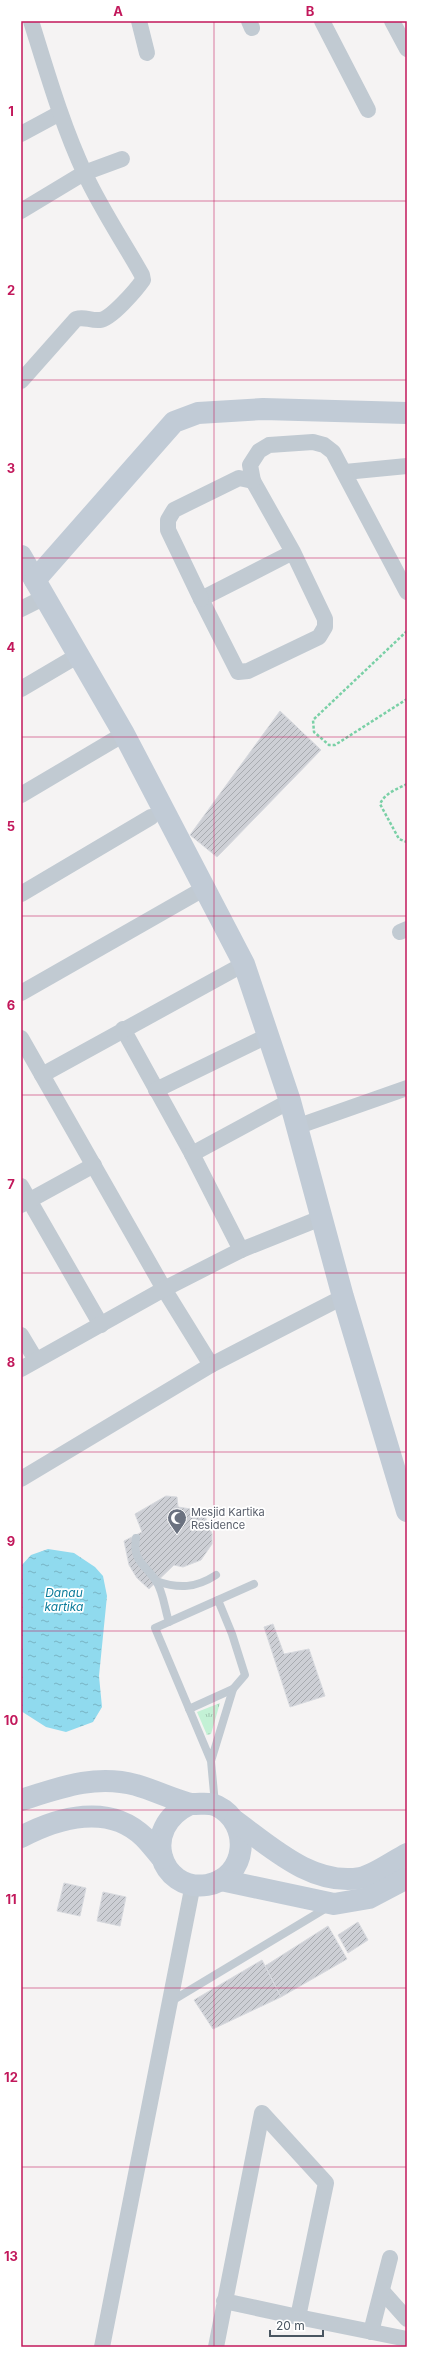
<svg xmlns="http://www.w3.org/2000/svg" width="428" height="2368" viewBox="0 0 428 2368" font-family="Inter,sans-serif">
  <style>
    .grass { fill: url(#grass-tufts) }
    .water { fill: url(#water-ripples) }
    .building { fill: url(#building-hatch); stroke: #d7d9de }
    .lines { fill: none; stroke-linecap: round; stroke-linejoin: round }
    .path { stroke: #7ad0a6; stroke-width: 2.5; stroke-dasharray: 3 2; stroke-linecap: butt }
    .lane { stroke: #c1cad2; stroke-width: 8 }
    .street { stroke: #c1cad2; stroke-width: 16 }
    .secondary { stroke: #c1cbd6; stroke-width: 22 }
    .grid { fill: none; stroke: #c2185b; stroke-width: 1; stroke-opacity: 0.55 }
    .labels { text-anchor: middle; stroke-width: 3.5; stroke-linejoin: round; paint-order: stroke }
    .worship-label { font-size: 11px; fill: #5b616d; stroke: #fff; text-anchor: start }
    .water-label { font-size: 12px; font-style: italic; fill: #0c7c9b; stroke: #fff }
    .neatline { fill: none; stroke: #c2185b; stroke-width: 1.5 }
    .grid-label { font-size: 13px; text-anchor: middle; font-weight: bold; fill: #c2185b }
  </style>
  <defs>
    <pattern id="grass-tufts" width="24" height="20" patternUnits="userSpaceOnUse"><rect width="24" height="20" fill="#c3f1d5"/><path d="M3 7l-1-3M5 7V3M7 7l1-3M15 17l-1-3M17 17v-4M19 17l1-3" fill="none" stroke="#a0c6b0"/></pattern>
    <pattern id="water-ripples" width="26" height="14" patternUnits="userSpaceOnUse"><rect width="26" height="14" fill="#90daee"/><path d="M2 4q2-2 4 0t4 0M15 11q2-2 4 0t4 0" fill="none" stroke="#78b4c4"/></pattern>
    <pattern id="building-hatch" width="6" height="6" patternUnits="userSpaceOnUse"><rect width="6" height="6" fill="#cdcfd5"/><path d="M-1 1l2-2M0 6l6-6M5 7l2-2" fill="none" stroke="#a8abb0"/></pattern>
  </defs>
  <rect width="100%" height="100%" fill="#f5f3f3"/>
  <polygon class="grass" points="220,1703 211,1734 207,1735 197,1712"/>
  <polygon class="water" points="48,1549 74,1553 95,1567 103,1576 107,1596 99,1676 102,1707 93,1722 66,1732 46,1727 21,1711 21,1566 31,1555"/>
  <g class="building">
    <polygon points="280,711 321,750 217,857 190,835"/>
    <polygon points="166,1496 177,1497 178,1507 197,1510 205,1516 212,1534 212,1544 201,1560 183,1567 174,1565 149,1589 137,1578 129,1565 124,1541 142,1532 135,1514"/>
    <polygon points="273,1624 284,1654 309,1649 325,1696 290,1707 264,1627"/>
    <polygon points="64,1883 86,1888 80,1916 57,1911"/>
    <polygon points="103,1892 126,1897 120,1926 97,1921"/>
    <polygon points="358,1922 368,1940 348,1953 338,1935"/>
    <polygon points="328,1926 347,1959 281,1997 265,1966"/>
    <polygon points="262,1960 281,1997 213,2029 194,2000"/>
  </g>
  <g class="lines">
    <g class="path">
      <polyline points="407,631 313,720 314,732 329,745 335,745 407,699"/>
      <path d="M407,784C397,789 385,793 380,804L399,839L407,842"/>
    </g>
    <g class="lane">
      <path d="M136,1538C132,1561 145,1564 156,1581C163,1591 165,1610 169,1622"/>
      <path d="M156,1581C179,1589 196,1588 216,1575"/>
      <polyline points="218,1600 254,1584"/>
      <polyline points="189,1709 233,1689"/>
      <polyline points="211,1761 155,1628 218,1600 232,1634 245,1675 233,1689 211,1761 215,1804"/>
      <polyline points="170,2002 328,1907"/>
    </g>
    <g class="street">
      <polyline points="139,21 147,53"/>
      <polyline points="249,21 252,28"/>
      <polyline points="322,21 368,110"/>
      <polyline points="392,21 407,49"/>
      <polyline points="21,134 60,113"/>
      <polyline points="21,211 84,173 122,159"/>
      <path d="M21,381L76,319C85,316 90,321 100,320C111,319 136,290 143,280L142,275C123,241 101,209 85,174C62,125 47,72 31,21"/>
      <polyline points="345,472 407,466"/>
      <polyline points="253,481 293,552 325,619 325,627 319,637 248,671 238,672 201,599 293,552"/>
      <polyline points="201,599 168,530 168,520 174,510 239,478 253,481 250,465 259,451 269,445 313,442 324,445 333,452 407,592"/>
      <polyline points="21,609 45,597"/>
      <polyline points="21,689 77,656"/>
      <polyline points="21,795 124,734"/>
      <polyline points="21,894 151,817"/>
      <polyline points="400,932 407,929"/>
      <polyline points="21,993 205,888"/>
      <polyline points="123,1029 192,1154 241,1250"/>
      <polyline points="21,1038 164,1289 211,1365"/>
      <polyline points="42,1075 244,964"/>
      <polyline points="156,1090 269,1035"/>
      <polyline points="296,1127 407,1088"/>
      <polyline points="192,1154 290,1101"/>
      <polyline points="21,1186 101,1325"/>
      <polyline points="21,1205 94,1165"/>
      <polyline points="21,1335 36,1360"/>
      <polyline points="21,1369 164,1289 241,1250 321,1218"/>
      <polyline points="21,1479 211,1365 343,1297"/>
      <polyline points="382,2291 407,2319"/>
      <polyline points="298,2317 407,2339"/>
      <polyline points="371,2332 390,2258"/>
      <polyline points="102,2347 193,1884"/>
      <polyline points="216,2347 262,2113 326,2183 298,2317 224,2301"/>
    </g>
    <g class="secondary">
      <polyline points="21,556 124,734 244,964 290,1101 343,1297 407,1511"/>
      <polyline points="35,580 174,422 198,413 263,409 407,413"/>
      <path d="M21,1800C59,1788 95,1774 136,1785C153,1790 170,1798 187,1803C197,1806 207,1801 217,1806C252,1823 248,1878 207,1885C160,1892 139,1828 190,1804"/>
      <path d="M235,1821C271,1847 312,1886 360,1878C373,1876 395,1860 407,1854"/>
      <path d="M21,1837C59,1817 109,1803 144,1837C150,1843 156,1851 162,1858"/>
      <polyline points="221,1880 334,1904 369,1898 407,1878"/>
    </g>
  </g>
  <path class="grid" d="M214,21V2347M21,201H407M21,380H407M21,558H407M21,737H407M21,916H407M21,1095H407M21,1273H407M21,1452H407M21,1631H407M21,1810H407M21,1988H407M21,2167H407"/>
  <defs>
    <g id="mosque-pin" transform="scale(1)"><path d="M0 17L-7.5 6A9.5 9.5 0 1 1 7.5 6Z" fill="#6b7280" stroke="#fff"/><path d="M3.5-4.9A6 6 0 1 0 3.5 4.9A5 5 0 1 1 3.5-4.9Z" fill="#fff"/></g>
  </defs>
  <g fill-rule="evenodd">
    <use href="#mosque-pin" x="177" y="1518"/>
  </g>
  <g class="labels">
    <g class="worship-label">
      <text x="191" y="1516">Mesjid Kartika<tspan x="191" dy="13">Residence</tspan></text>
    </g>
    <g class="water-label">
      <text x="64" y="1597">Danau<tspan x="64" dy="14">kartika</tspan></text>
    </g>
  </g>
  <rect width="428" height="2368" fill="none" stroke="#ffffff" stroke-width="44"/>
  <path d="M270 2330v6h53v-6" fill="none" stroke="#4a5661" stroke-width="2"/>
  <text x="276" y="2330" font-size="12" fill="#4a5661" stroke="#ffffff" stroke-width="3" paint-order="stroke">20 m</text>
  <rect x="22" y="22" width="384" height="2324" class="neatline"/>
  <g class="grid-label">
    <text x="118" y="16">A</text>
    <text x="310" y="16">B</text>
    <text x="11" y="116">1</text>
    <text x="11" y="295">2</text>
    <text x="11" y="473">3</text>
    <text x="11" y="652">4</text>
    <text x="11" y="831">5</text>
    <text x="11" y="1010">6</text>
    <text x="11" y="1189">7</text>
    <text x="11" y="1367">8</text>
    <text x="11" y="1546">9</text>
    <text x="11" y="1725">10</text>
    <text x="11" y="1904">11</text>
    <text x="11" y="2082">12</text>
    <text x="11" y="2261">13</text>
  </g>
</svg>
